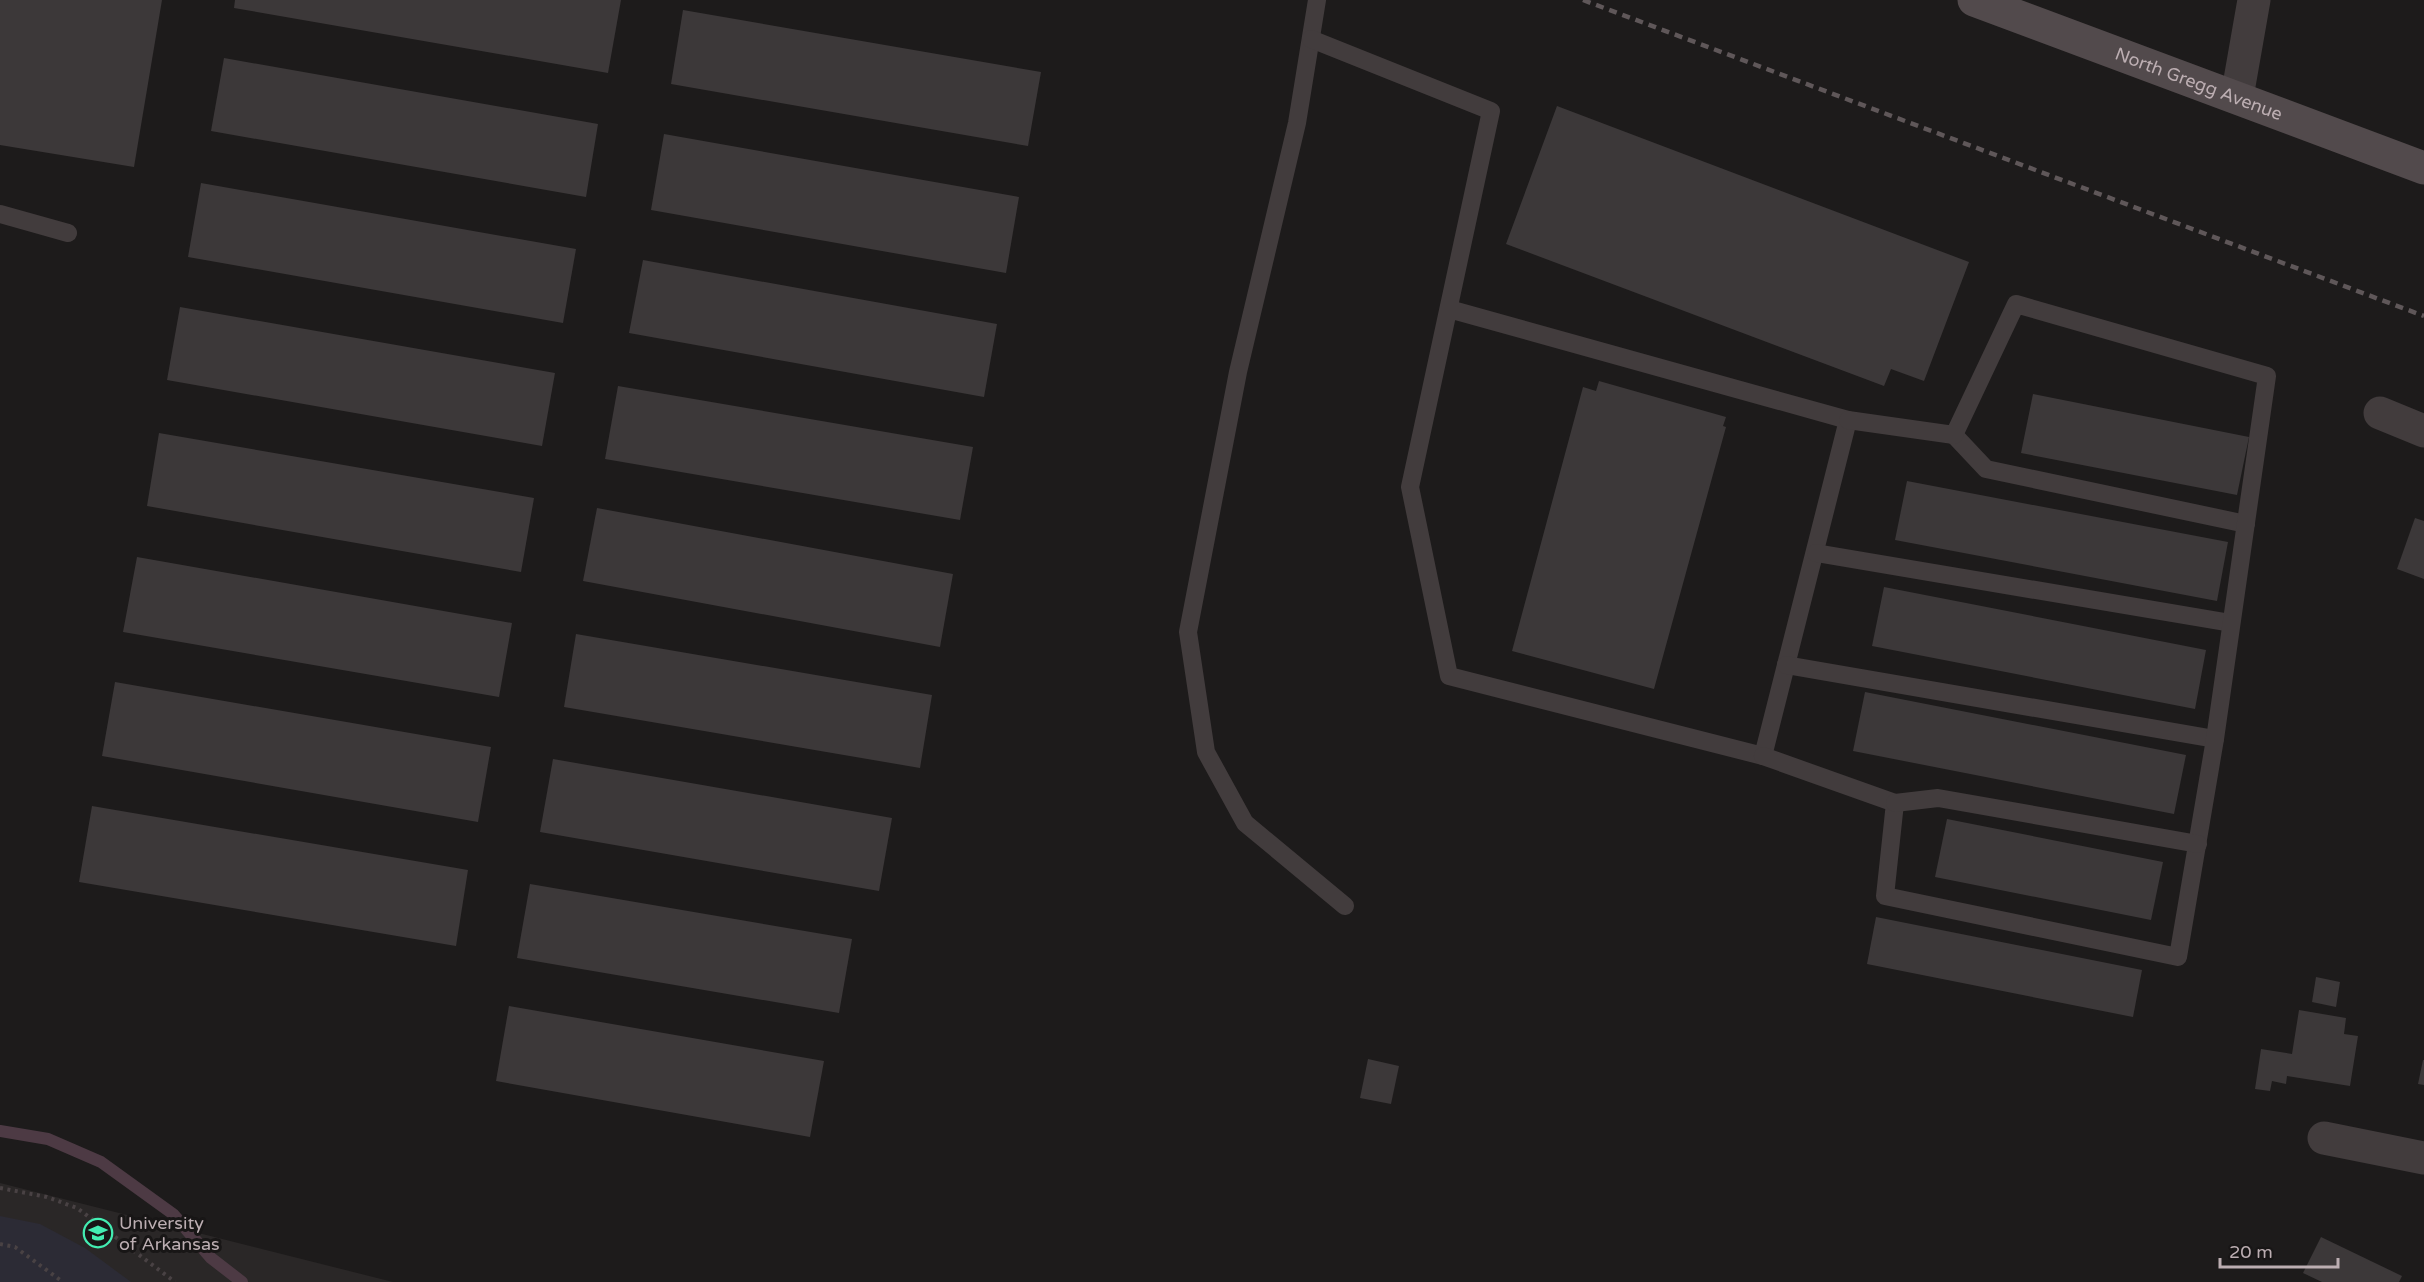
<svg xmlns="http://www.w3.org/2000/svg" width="2424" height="1282" viewBox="0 0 2424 1282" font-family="'Varela Round',sans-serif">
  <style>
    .built { fill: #2a2727 }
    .green { fill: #2c2b35 }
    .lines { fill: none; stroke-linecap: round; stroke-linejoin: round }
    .stream { stroke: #4d3a44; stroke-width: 12 }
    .building { fill: #3c3839 }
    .path { stroke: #494244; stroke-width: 4; stroke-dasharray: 3 4.5; stroke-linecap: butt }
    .lane { stroke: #423c3d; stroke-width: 18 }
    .street { stroke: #423c3d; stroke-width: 33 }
    .secondary { stroke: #524a4c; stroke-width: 33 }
    .rail { stroke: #5f5759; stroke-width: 4.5; stroke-dasharray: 8 6; stroke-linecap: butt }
    .labels { text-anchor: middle; stroke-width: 6; stroke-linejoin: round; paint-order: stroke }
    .street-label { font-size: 18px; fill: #bcaeb2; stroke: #181616 }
    .poi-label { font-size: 18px; fill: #bcaeb2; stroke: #181616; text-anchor: start }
  </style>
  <rect width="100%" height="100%" fill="#1d1b1b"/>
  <polygon class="built" points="0,1183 393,1282 0,1282"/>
  <polygon class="green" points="0,1216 40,1224 85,1248 131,1282 0,1282"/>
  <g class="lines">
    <polyline class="stream" points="0,1131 48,1139 101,1162 173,1214 211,1258 242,1282"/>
  </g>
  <g class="building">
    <polygon points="0,0 162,0 134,167 0,145"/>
    <polygon points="235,0 621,0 608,73 234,8"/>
    <polygon points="683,10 1041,72 1028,146 671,84"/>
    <polygon points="224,58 598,124 586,197 211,131"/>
    <polygon points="1557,106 1969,262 1924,381 1891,369 1884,386 1506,244"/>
    <polygon points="664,134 1019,197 1006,273 651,210"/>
    <polygon points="201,183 576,249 563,323 188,257"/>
    <polygon points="643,260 997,324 984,397 629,333"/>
    <polygon points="180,307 555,373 542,446 167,380"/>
    <polygon points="1599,381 1726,417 1723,426 1726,427 1654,689 1512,651 1583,387 1596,391"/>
    <polygon points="618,386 973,447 960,520 605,459"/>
    <polygon points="2033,394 2249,437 2237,495 2021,453"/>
    <polygon points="159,433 534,498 521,572 147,506"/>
    <polygon points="1907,481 2228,542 2217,601 1895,540"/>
    <polygon points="597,508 953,574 940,647 583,581"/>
    <polygon points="2415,518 2424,521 2424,579 2397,569"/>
    <polygon points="137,557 512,623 499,697 123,632"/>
    <polygon points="1884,587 2206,650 2195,709 1872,646"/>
    <polygon points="576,634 932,695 920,768 564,707"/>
    <polygon points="115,682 491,747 478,822 102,756"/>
    <polygon points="1865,692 2186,755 2174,814 1853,751"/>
    <polygon points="553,759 892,818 879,891 540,832"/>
    <polygon points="92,806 468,870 456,946 79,882"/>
    <polygon points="1947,819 2163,862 2151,920 1935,877"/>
    <polygon points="530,884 852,939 839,1013 517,958"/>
    <polygon points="1876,917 2142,970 2133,1017 1867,964"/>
    <polygon points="2316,977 2340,982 2336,1007 2312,1002"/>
    <polygon points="509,1006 824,1061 810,1137 496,1081"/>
    <polygon points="2299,1010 2346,1018 2344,1034 2358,1036 2350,1086 2287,1076 2286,1084 2272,1081 2270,1091 2255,1089 2261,1049 2292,1054"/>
    <polygon points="1368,1059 1399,1066 1391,1104 1360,1098"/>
    <polygon points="2423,1060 2424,1060 2424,1085 2418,1084"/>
    <polygon points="2321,1237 2402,1276 2399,1282 2322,1282 2303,1273"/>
  </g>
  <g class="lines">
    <g class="path">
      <polyline points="0,1188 47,1197 77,1208 175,1282"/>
      <polyline points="0,1244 15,1247 63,1282"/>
    </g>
    <g class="lane">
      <polyline points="1317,0 1297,123 1238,372 1188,632 1206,752 1245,823 1345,906"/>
      <polyline points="1311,39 1491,111 1410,487 1449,676 1763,756 1848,420 1449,309"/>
      <polyline points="0,214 68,233"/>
      <polyline points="1954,435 1986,469 2246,524"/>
      <polyline points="1816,553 2231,623"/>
      <polyline points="1786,665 2215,739"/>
      <polyline points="1763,756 1895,803 1885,896 2178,957 2215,739 2267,376 2016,304 1954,435 1848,420"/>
      <polyline points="1895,803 1938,798 2198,844"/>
    </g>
    <g class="street">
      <polyline points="2237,97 2254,0"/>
      <polyline points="2380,413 2424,431"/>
      <polyline points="2324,1138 2424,1158"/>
    </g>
    <path class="secondary" id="s1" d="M1974,0L2424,168"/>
    <polyline class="rail" points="1583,0 2424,316"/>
  </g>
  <defs>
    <g id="university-ring" transform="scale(1.5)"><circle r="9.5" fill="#181616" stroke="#43edb2" stroke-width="1.5"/><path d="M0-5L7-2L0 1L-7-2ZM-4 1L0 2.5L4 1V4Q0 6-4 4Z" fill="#43edb2"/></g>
  </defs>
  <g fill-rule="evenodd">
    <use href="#university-ring" x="98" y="1233"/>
  </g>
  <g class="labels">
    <g class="street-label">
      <text dy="6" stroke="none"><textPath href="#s1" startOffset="240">North Gregg Avenue</textPath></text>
    </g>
    <g class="poi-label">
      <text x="119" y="1229">University<tspan x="119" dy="21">of Arkansas</tspan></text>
    </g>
  </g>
  <path d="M2220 1258v9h118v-9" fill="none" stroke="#bcaeb2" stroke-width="3"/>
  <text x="2229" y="1258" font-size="18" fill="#bcaeb2" stroke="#181616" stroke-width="4.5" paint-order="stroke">20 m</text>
</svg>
